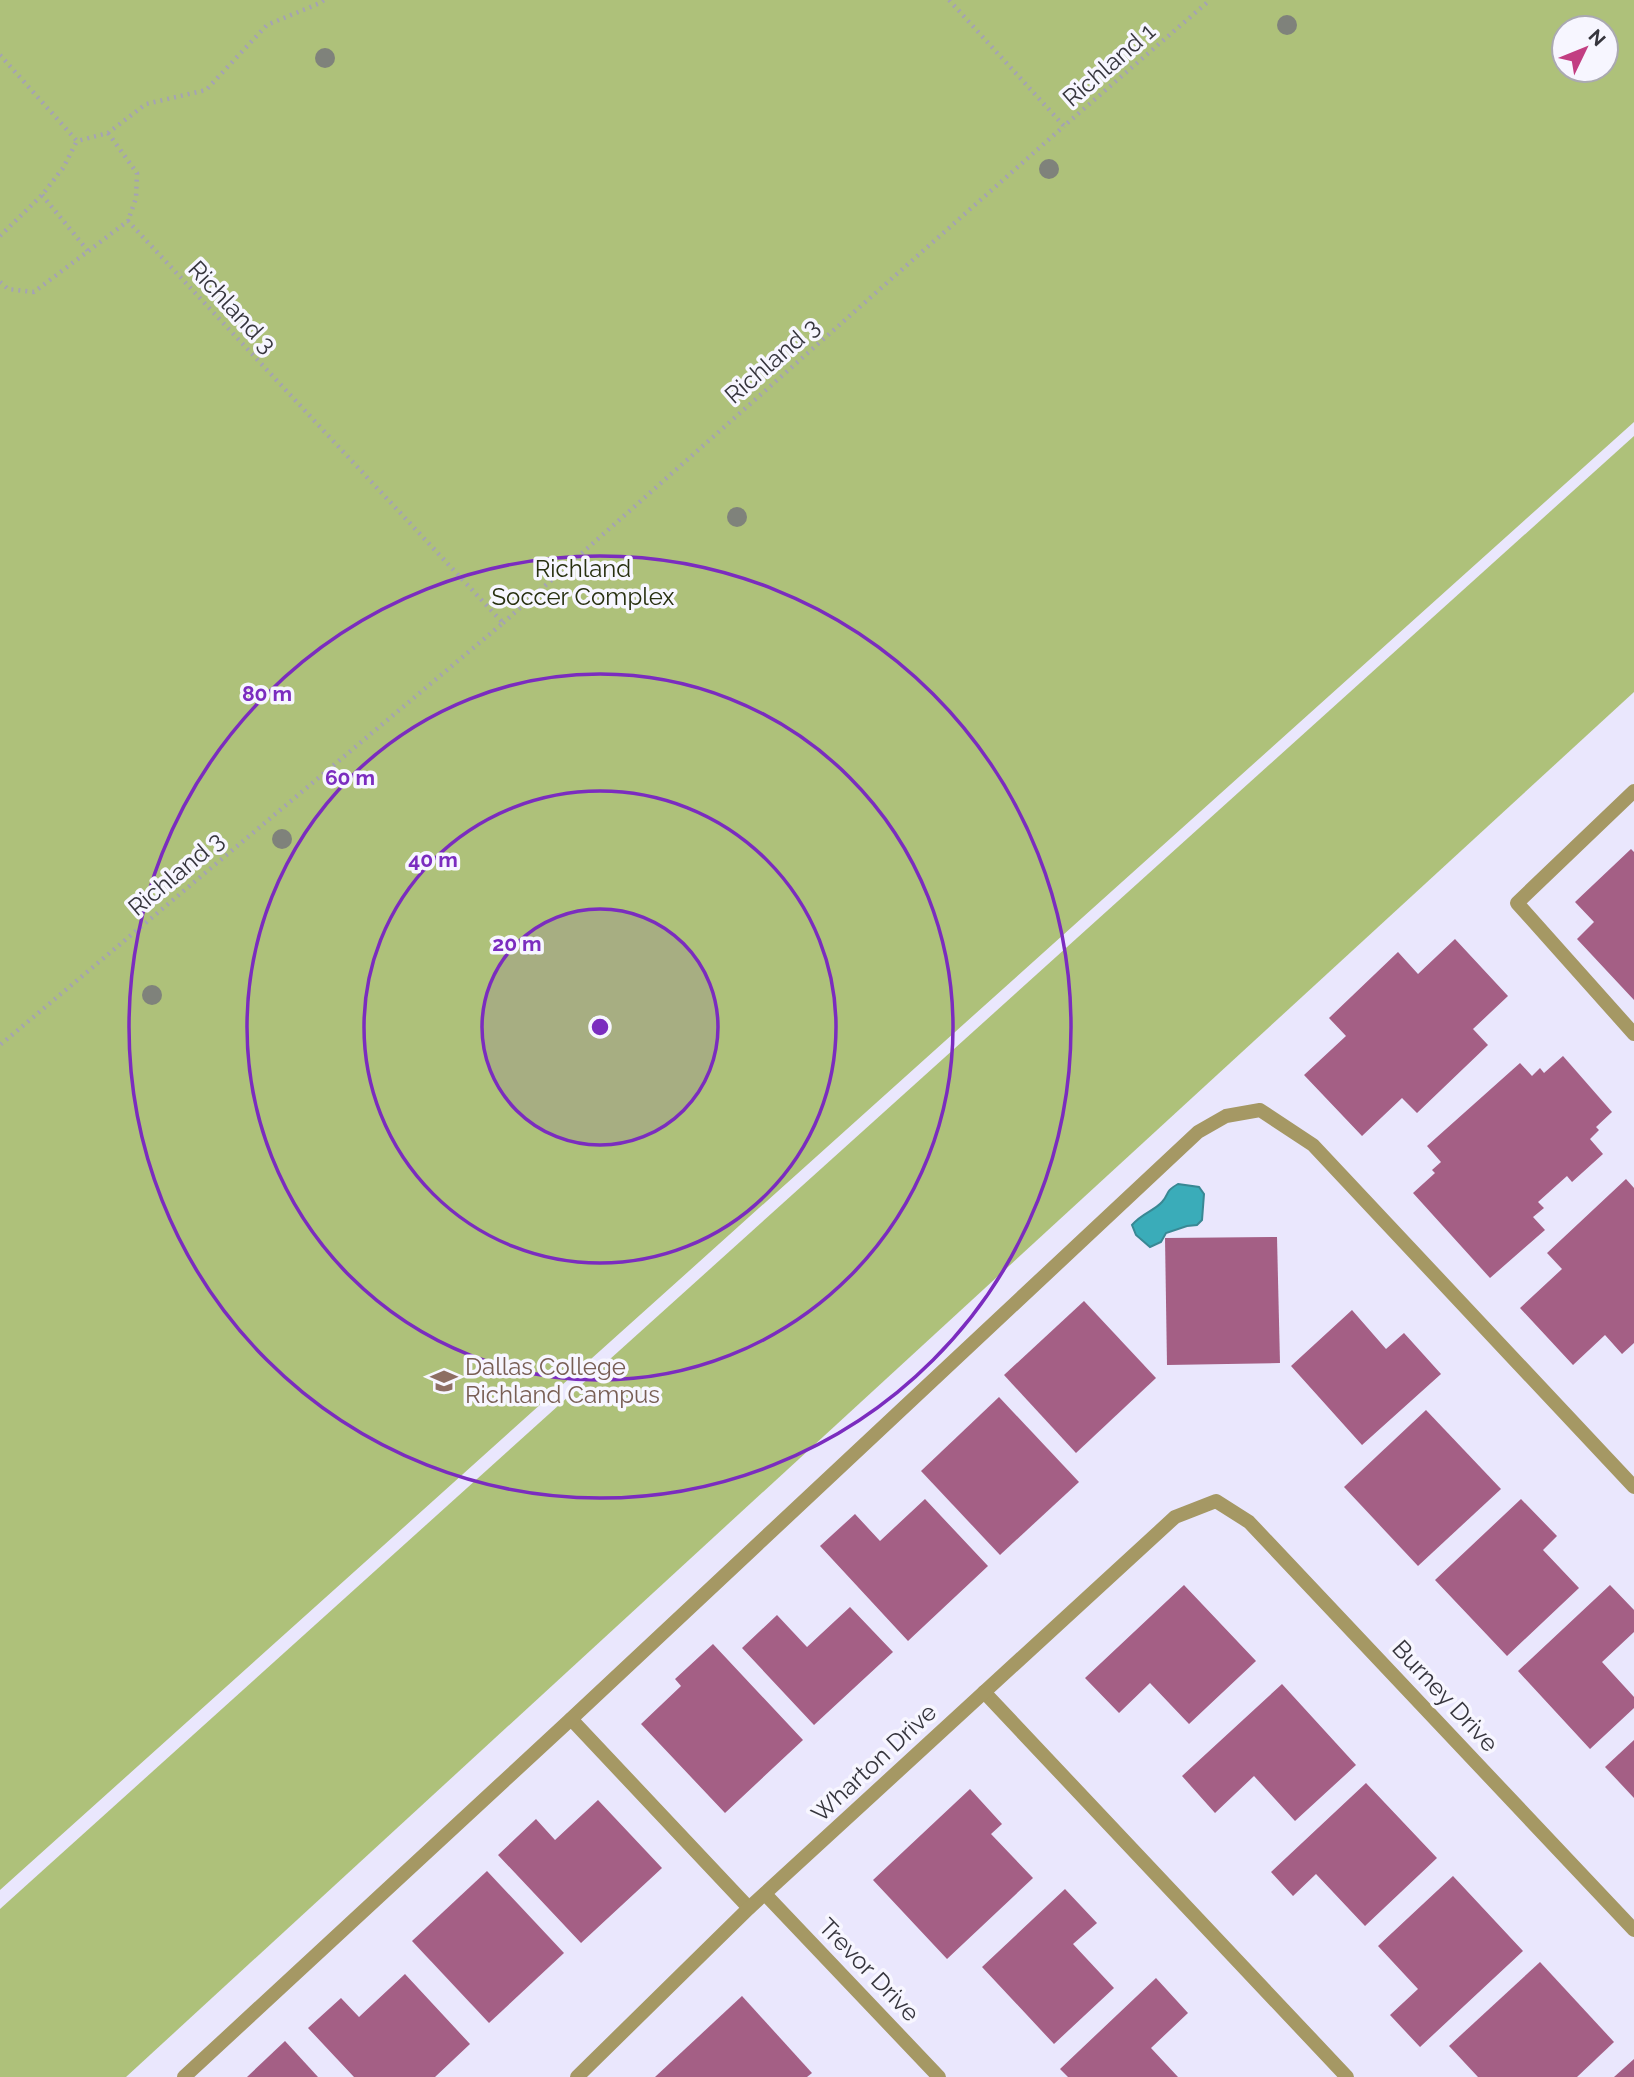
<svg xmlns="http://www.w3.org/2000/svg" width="1634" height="2077" viewBox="0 0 1634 2077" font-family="Raleway,sans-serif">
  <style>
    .green { fill: #aec17a; fill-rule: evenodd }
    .water { fill: #3aacb9; stroke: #398894; stroke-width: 2 }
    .building { fill: #a45f85 }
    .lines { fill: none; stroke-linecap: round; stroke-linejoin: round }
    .path { stroke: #a5a3b4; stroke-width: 4.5; stroke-dasharray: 2 5; stroke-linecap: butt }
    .lane { stroke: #a59864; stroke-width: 14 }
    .street { stroke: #a59864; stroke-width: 14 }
    .tree { fill: #7f827b }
    .ring { fill: none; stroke: #7b2cbf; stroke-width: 3.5 }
    .labels { text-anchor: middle; stroke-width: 7; stroke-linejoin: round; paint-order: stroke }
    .street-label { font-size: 24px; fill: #36353d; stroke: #f7f6ff }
    .park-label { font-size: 24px; fill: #283010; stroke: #f7f6ff }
    .education-label { font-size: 24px; fill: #785e54; stroke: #f7f6ff; text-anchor: start }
    .centre { fill: #7b2cbf; stroke: #f7f6ff; stroke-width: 3.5 }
    .ring-label { font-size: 21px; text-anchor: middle; font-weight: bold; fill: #7b2cbf; stroke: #f7f6ff; stroke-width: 7; stroke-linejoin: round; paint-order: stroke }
  </style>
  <rect width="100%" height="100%" fill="#eae7fd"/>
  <g class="green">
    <path d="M0,0H1634V422L0,1890ZM1564,28H1606V70H1564Z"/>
    <polygon points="1634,436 1634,692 126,2077 0,2077 0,1909"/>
  </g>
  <path class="water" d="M1178,1184L1199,1187L1204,1194L1202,1220L1197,1225L1187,1226L1166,1233L1161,1242L1150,1247L1136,1235L1132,1225C1142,1213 1154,1211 1162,1202C1170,1193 1164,1192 1178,1184Z"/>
  <g class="building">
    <polygon points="1631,849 1634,852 1634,1000 1577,939 1594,922 1575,902"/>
    <polygon points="1455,939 1508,996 1473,1029 1488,1045 1417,1113 1402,1098 1362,1136 1304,1075 1346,1036 1329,1018 1398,952 1418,974"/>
    <polygon points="1563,1056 1612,1112 1596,1127 1599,1130 1590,1139 1603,1154 1572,1182 1567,1176 1538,1202 1544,1208 1533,1217 1545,1230 1490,1278 1413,1193 1435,1173 1432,1170 1441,1162 1427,1146 1520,1063 1532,1076 1540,1068 1544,1073"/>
    <polygon points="1626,1179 1634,1188 1634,1343 1622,1354 1605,1335 1573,1365 1520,1308 1562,1269 1547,1253"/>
    <polygon points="1277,1237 1280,1363 1167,1365 1165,1238"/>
    <polygon points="1084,1301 1156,1378 1076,1453 1004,1375"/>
    <polygon points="1352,1310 1386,1349 1404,1333 1441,1374 1362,1445 1291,1366"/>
    <polygon points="999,1397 1079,1482 1000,1555 921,1471"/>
    <polygon points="1426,1410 1501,1489 1418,1566 1344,1487"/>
    <polygon points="925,1499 988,1566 908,1641 820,1546 855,1514 880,1541"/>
    <polygon points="1521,1499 1557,1536 1543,1550 1579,1588 1507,1656 1435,1580"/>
    <polygon points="1184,1585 1256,1661 1189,1724 1150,1683 1119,1713 1085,1678"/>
    <polygon points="1610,1585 1634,1610 1634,1632 1602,1662 1634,1697 1634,1708 1590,1749 1518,1671"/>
    <polygon points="850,1607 893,1652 814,1725 742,1648 777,1615 807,1647"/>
    <polygon points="713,1644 803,1740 725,1813 641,1724 681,1686 675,1679"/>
    <polygon points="1282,1684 1356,1765 1295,1821 1254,1776 1215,1813 1182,1776"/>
    <polygon points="1634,1740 1634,1798 1605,1767"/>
    <polygon points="1366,1783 1437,1858 1365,1926 1316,1874 1293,1896 1271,1872"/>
    <polygon points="970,1789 1002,1824 991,1834 1033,1878 947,1959 873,1880"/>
    <polygon points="598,1800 662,1868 581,1943 498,1855 536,1819 555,1840"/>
    <polygon points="487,1871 564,1953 489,2023 412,1941"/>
    <polygon points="1453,1876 1523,1951 1420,2047 1390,2015 1418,1989 1378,1946"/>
    <polygon points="1065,1889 1097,1923 1073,1944 1114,1988 1054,2044 982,1967"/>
    <polygon points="1540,1962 1614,2042 1577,2077 1478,2077 1449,2046"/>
    <polygon points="405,1974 470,2044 435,2077 354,2077 308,2028 341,1998 359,2017"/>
    <polygon points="1156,1978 1188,2013 1151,2048 1178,2077 1068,2077 1060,2069"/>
    <polygon points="742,1996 812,2073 807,2077 655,2077"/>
    <polygon points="285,2041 318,2077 247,2077"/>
    <polygon points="1634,2059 1634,2077 1614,2077"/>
  </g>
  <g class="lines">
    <g class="path">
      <polyline points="949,0 1064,126 1210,0"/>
      <polyline points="0,55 77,141 108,133 146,104 206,90 267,25 320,3 324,0"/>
      <polyline points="108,133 137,173 136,198 128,221"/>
      <polyline points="42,195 88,251"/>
      <polyline points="0,236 42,195 63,168 77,141"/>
      <polyline points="0,282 8,289 34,292 128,221 503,623 0,1045"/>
      <polyline points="503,623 1064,126"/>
    </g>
    <g class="lane">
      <polyline points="1634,791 1517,903 1634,1034"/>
      <polyline points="984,1692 1347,2077"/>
      <polyline points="571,1719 749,1908"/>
      <polyline points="184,2077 571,1719 1198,1132 1226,1116 1260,1110 1313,1145 1634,1487"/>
    </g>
    <g class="street">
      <polyline points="765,1894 939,2077"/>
      <polyline points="577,2077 749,1908 1175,1517 1216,1501 1249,1522 1634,1930"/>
    </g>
  </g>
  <g class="tree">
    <circle cx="1287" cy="25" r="10"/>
    <circle cx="325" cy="58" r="10"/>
    <circle cx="1049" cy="169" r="10"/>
    <circle cx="737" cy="517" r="10"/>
    <circle cx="282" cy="839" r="10"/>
    <circle cx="152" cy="995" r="10"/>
  </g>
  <circle cx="600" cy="1027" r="118" fill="#7b2cbf" fill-opacity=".12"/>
  <g class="ring">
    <circle cx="600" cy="1027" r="118"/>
    <circle cx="600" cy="1027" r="236"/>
    <circle cx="600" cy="1027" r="353"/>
    <circle cx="600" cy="1027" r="471"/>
  </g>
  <defs>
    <g id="university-bare" transform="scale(2.1)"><path d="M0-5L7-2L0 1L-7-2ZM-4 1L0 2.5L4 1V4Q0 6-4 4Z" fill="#8d6e63" stroke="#f7f6ff" stroke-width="2.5" paint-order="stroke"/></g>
  </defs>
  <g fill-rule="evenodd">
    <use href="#university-bare" x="444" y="1381"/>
  </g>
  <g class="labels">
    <g class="street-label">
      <text transform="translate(1109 65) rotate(-41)" y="8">Richland 1</text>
      <text transform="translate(232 307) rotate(47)" y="8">Richland 3</text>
      <text transform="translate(772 361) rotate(-41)" y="8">Richland 3</text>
      <text transform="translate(176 874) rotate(-40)" y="8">Richland 3</text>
      <text transform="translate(1445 1696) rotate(47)" y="8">Burney Drive</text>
      <text transform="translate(874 1763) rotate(-43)" y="8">Wharton Drive</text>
      <text transform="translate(869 1970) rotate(46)" y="8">Trevor Drive</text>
    </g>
    <g class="park-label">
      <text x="583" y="577">Richland<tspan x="583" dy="28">Soccer Complex</tspan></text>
    </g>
    <g class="education-label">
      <text x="465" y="1375">Dallas College<tspan x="465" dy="28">Richland Campus</tspan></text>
    </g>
  </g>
  <circle cx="600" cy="1027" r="10" class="centre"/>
  <g class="ring-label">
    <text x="267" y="701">80 m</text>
    <text x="350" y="785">60 m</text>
    <text x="433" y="867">40 m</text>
    <text x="517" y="951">20 m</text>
  </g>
  <g transform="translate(1585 49) rotate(47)"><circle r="33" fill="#f7f6ff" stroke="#aaa9b1" stroke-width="2"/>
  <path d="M0-5L12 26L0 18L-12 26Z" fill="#c23e82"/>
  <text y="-10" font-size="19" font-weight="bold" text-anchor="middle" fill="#36353d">N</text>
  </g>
</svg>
